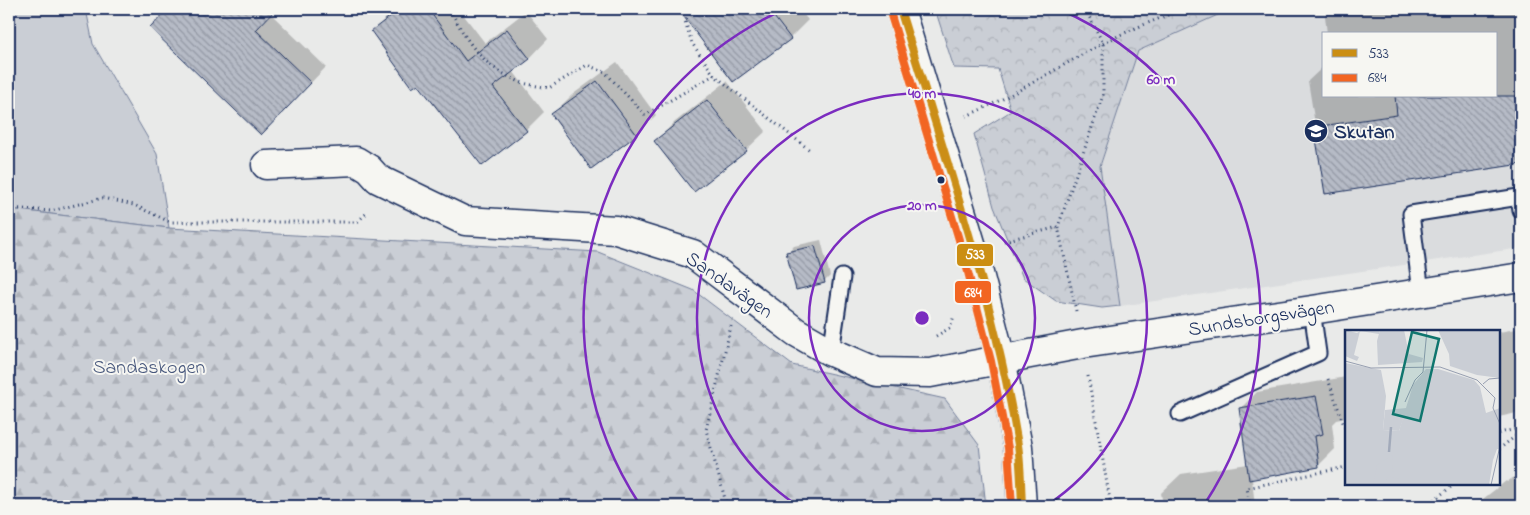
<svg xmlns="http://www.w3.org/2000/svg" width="1530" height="515" viewBox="0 0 1530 515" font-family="'Indie Flower',sans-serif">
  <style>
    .built { fill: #dadcde; fill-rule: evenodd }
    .grass { fill: #caced5; stroke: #727e9a }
    .forest { fill: url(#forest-firs); stroke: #727e9a }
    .park { fill: url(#park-crowns); stroke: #727e9a }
    .shadow { fill: #0003 }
    .building { fill: url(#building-back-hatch); stroke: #1b2f5e }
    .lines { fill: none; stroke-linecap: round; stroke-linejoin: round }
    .lane-casing { stroke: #1b2f5e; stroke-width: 19 }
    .street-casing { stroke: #1b2f5e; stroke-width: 31 }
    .secondary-casing { stroke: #1b2f5e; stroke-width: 31 }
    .path { stroke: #1b2f5e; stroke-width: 3; stroke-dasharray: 1 4; stroke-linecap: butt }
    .lane { stroke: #f6f6f2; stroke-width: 15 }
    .street { stroke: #f6f6f2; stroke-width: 28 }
    .secondary { stroke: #f6f6f2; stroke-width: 28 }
    .bus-1-casing { stroke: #f6f6f2; stroke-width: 11 }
    .bus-2-casing { stroke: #f6f6f2; stroke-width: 11 }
    .bus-1 { stroke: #cb8e13; stroke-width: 8 }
    .bus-2 { stroke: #f26522; stroke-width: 8 }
    .ring { fill: none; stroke: #7b2cbf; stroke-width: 2.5 }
    .bus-dot { fill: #1b2f5e; stroke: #f6f6f2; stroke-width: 2 }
    .labels { text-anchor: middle; stroke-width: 4; stroke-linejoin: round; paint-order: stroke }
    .poi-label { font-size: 20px; font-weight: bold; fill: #1b2f5e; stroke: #f6f6f2; text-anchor: start }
    .street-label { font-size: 20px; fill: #1b2f5e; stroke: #f6f6f2 }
    .park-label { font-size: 20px; fill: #47577c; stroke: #f6f6f2 }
    .inset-river { fill: none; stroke: #a2aaba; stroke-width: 2.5 }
    .inset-road { fill: none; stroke: #979fb1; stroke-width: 1 }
    .view { fill: #0f766e; fill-opacity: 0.15; stroke: #0f766e; stroke-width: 2.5 }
    .inset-edge { fill: none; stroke: #1b2f5e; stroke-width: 2.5 }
    .centre { fill: #7b2cbf; stroke: #f6f6f2; stroke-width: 2.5 }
    .ring-label { font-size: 15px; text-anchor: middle; font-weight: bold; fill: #7b2cbf; stroke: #f6f6f2; stroke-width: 4; stroke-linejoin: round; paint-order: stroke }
    .line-badge { stroke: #f6f6f2; stroke-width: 2 }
    .badge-label { font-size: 14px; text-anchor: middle; font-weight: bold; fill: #fff }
  </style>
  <defs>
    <pattern id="forest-firs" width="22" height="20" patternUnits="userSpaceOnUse" patternTransform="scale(1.25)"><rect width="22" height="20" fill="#caced5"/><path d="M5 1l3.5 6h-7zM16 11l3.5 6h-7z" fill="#adb1b9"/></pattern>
    <pattern id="park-crowns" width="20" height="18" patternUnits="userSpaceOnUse" patternTransform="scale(1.25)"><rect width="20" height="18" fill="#caced5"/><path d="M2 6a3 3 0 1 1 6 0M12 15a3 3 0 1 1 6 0" fill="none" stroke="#adb1b9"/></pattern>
    <pattern id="building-back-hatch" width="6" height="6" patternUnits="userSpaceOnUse" patternTransform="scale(1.25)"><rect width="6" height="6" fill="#b6bbc6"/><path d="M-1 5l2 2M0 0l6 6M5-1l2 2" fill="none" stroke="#9398a4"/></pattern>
  </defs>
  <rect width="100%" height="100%" fill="#e9eae9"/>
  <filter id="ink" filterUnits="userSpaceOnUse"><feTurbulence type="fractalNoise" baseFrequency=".02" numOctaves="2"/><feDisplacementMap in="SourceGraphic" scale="10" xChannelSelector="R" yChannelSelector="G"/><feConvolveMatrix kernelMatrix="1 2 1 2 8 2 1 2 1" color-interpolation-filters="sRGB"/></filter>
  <g filter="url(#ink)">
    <path class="built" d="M1231,9H1521V248L1120,306L1100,166L1138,51ZM1324,34H1496V96H1324Z"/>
    <polygon class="grass" points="9,9 86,9 93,44 157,154 169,228 9,209"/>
    <polygon class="forest" points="9,209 169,228 598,252 693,290 792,365 945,399 979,445 986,506 9,506"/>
    <polygon class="park" points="935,9 1231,9 1138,51 1100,166 1120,306 1102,308 1056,301 1023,278 994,207 974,134 1011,111 998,69 954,68"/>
    <g class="shadow">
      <polygon points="170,9 275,9 271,14 326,67 277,118 151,28"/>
      <polygon points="396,9 459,9 485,43 526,11 548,39 530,58 513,71 544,112 526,130 483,164 418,82 372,31"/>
      <polygon points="680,9 799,9 808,20 790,38 733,80"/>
      <polygon points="1332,9 1521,9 1521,162 1326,192 1308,81 1324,66 1324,96 1496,96 1496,34 1327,34 1325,16"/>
      <polygon points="617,62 656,115 636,135 553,114 572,95"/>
      <polygon points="727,81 766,131 746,150 656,141 675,122"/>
      <polygon points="821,240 830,276 824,282 788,253 794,246"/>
      <polygon points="1521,328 1521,412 1499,417 1499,332"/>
      <polygon points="1346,377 1346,418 1336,420 1332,424 1335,449 1318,466 1252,479 1255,506 1163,506 1161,493 1181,474 1248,464 1240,409 1257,392"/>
      <polygon points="1521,472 1521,506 1474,506 1506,481 1507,482"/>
    </g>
    <g class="building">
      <polygon points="168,9 276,9 256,30 311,83 261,135 150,28"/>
      <polygon points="400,9 428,9 466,61 507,29 530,59 493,87 527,131 482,166 418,84 412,88 371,31"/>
      <polygon points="678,9 768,9 791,39 733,82"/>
      <polygon points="597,81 637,135 591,169 551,114"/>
      <polygon points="1395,96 1521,96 1521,164 1325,194 1314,127 1397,115"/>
      <polygon points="707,100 747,151 694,192 654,141"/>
      <polygon points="815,246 825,283 796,290 786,252"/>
      <polygon points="1316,396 1323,434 1315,436 1319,467 1249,480 1239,408"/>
    </g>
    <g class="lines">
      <g class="lane-casing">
        <g id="lane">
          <polyline points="1421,292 1411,214 1519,197 1521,210"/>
          <polyline points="831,352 842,277"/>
          <polyline points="1180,414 1318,353 1312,310"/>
        </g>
      </g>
      <g class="street-casing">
        <polyline id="street" points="266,165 356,161 369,169 378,179 465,221 616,230 693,254 796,332 831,352 877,372 930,373 1083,344 1312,310 1521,277"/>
      </g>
      <g class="secondary-casing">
        <polyline id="secondary" points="900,9 973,250 1001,359 1018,447 1022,506"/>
      </g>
      <g class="path">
        <path d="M450,9C467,42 481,65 518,81C527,85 539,86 549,88L587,65L605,72L645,115L714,75"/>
        <polyline points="692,9 685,21 692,43 714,75 811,151"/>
        <path d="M966,116C1014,96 1056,68 1102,44C1128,30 1156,20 1183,9"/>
        <polyline points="9,208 51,211 103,198 134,205 170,222 357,222 368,212"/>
        <polyline points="1004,241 1058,227"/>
        <polyline points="1076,311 1058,227 1103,95 1103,43 1085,9"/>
        <polyline points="936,336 950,328 954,316"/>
        <polyline points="1088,376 1111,506"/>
        <polyline points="1328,379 1346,431"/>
        <polyline points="1499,433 1521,428"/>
        <polyline points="1499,449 1521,432"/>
        <polyline points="9,503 15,506"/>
        <polyline points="727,506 706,430 731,326"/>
        <polyline points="1250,506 1247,488 1346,467"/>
        <polyline points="1426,506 1455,484"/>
      </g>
      <use href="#lane" class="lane"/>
      <use href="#street" class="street"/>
      <use href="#secondary" class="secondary"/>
      <g class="bus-1-casing">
        <path id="bus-1" d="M900,9C944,153 994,297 1018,445C1021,465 1021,486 1022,506"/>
      </g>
      <g class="bus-2-casing">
        <polyline id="bus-2" points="890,12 963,253 991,361 1008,448 1012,506"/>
      </g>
      <use href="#bus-1" class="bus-1"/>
      <use href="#bus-2" class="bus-2"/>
    </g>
  </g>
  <g class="ring">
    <circle cx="922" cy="318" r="113"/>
    <path d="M798 506A225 225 0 1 1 1046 506"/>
    <path d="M640 505A338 338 0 0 1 785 9M1059 9A338 338 0 0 1 1204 505"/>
  </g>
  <defs>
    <g id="school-disc" transform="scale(1.25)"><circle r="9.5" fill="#1b2f5e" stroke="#f6f6f2"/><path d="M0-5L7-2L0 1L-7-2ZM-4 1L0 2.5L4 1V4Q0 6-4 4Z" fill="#fff"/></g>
  </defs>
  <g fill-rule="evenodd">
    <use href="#school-disc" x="1316" y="131"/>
  </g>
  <circle class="bus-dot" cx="941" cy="180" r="4.5"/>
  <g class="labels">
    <g class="poi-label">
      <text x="1334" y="138">Skutan</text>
    </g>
    <g class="street-label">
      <text transform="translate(730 284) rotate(35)" y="7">Sandavägen</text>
      <text transform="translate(1261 317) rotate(-9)" y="7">Sundsborgsvägen</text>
    </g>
    <g class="park-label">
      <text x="149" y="373">Sandaskogen</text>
    </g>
  </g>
  <g transform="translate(1345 330)">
    <rect width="155" height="155" fill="#e9eae9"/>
    <path d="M62,78L54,101L38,100L40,80Z" fill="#caced5"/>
    <path d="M0,0L12,3L17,0H35L34,4L15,1L9,25L14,27L12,31L0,26ZM93,0H155V48L132,45L105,36L104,24ZM0,33L36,40L41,66L38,100L54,101L68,55L81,39H93L129,50L135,57L141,83L155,78V119H152L148,130L144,155H0Z" fill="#caced5"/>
    <path d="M48,125L47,140L54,150L44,146L37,155H28L32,135Z" fill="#caced5"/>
    <path d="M35,0H59L64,24L78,28L77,32L33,35L32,11Z" fill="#caced5"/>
    <path class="inset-river" d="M44,122L46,97"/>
    <path class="inset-road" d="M0,31L26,38L95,37L132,50L150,68M138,54L144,49L155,48M150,68L148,78L155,94M60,72L70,50L78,42L82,0M146,155L155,116"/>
    <path class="view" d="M67,2L94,9L75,91L48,84Z"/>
    <rect width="155" height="155" class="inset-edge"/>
  </g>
  <circle cx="922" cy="318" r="8" class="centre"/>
  <g class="ring-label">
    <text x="1161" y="84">60 m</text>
    <text x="922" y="98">40 m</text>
    <text x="922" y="210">20 m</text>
  </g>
  <g class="line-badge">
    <rect x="956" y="243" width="38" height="24" rx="5" fill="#cb8e13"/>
    <rect x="954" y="280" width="38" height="24" rx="5" fill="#f26522"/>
  </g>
  <g class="badge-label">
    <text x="975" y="259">533</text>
    <text x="973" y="297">684</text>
  </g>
  <rect width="1530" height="515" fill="none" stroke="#f6f6f2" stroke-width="30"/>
  <rect x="15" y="15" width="1500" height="485" fill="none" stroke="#1b2f5e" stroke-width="2" filter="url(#ink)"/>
  <rect x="1322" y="32" width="175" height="65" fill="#f6f6f2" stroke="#9ea6b7"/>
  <rect x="1332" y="49" width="25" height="8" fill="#cb8e13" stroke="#9ea6b7"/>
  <text x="1368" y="58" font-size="15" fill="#1b2f5e">533</text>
  <rect x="1332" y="74" width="25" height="8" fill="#f26522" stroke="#9ea6b7"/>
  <text x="1368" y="82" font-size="15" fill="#1b2f5e">684</text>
</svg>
